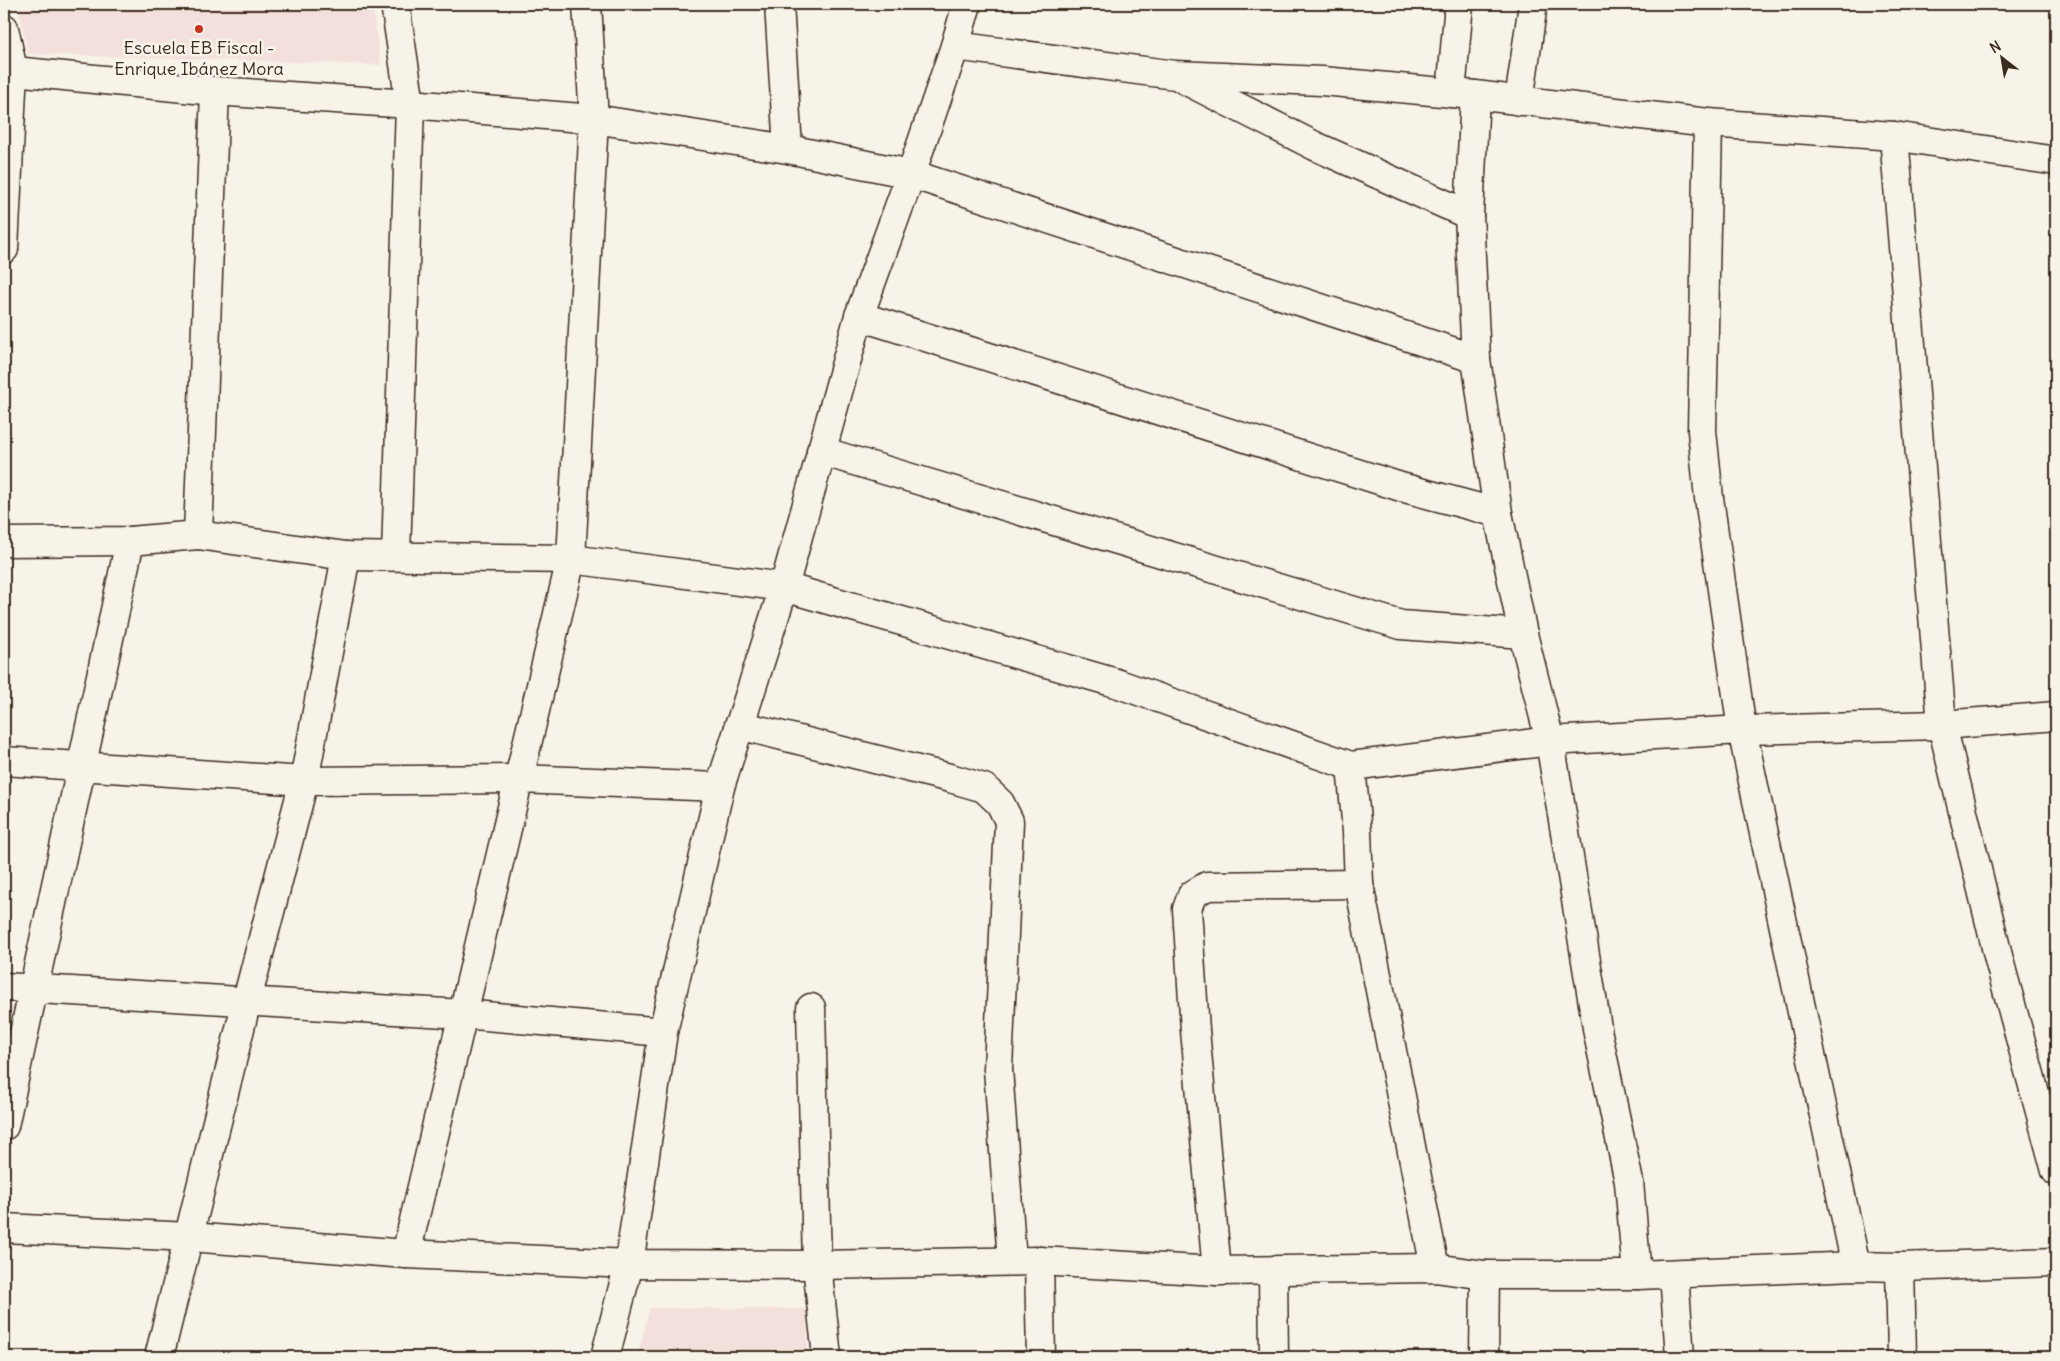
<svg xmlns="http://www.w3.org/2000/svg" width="2060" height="1361" viewBox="0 0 2060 1361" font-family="Delius,sans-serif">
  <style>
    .built { fill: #f3e0dd }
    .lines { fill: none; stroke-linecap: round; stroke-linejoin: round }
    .minor-casing { stroke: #3b2a1e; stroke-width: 31 }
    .minor { stroke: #f7f3e8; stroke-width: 28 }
    .poi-dot { fill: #c8321e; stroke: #f7f3e8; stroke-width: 2 }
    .labels { text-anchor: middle; stroke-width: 5; stroke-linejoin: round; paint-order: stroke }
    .poi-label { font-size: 18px; fill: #3b2a1e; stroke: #f7f3e8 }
  </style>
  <rect width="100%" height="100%" fill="#f7f3e8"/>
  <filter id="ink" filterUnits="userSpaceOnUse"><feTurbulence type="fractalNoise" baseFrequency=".02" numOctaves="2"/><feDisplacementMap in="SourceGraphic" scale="10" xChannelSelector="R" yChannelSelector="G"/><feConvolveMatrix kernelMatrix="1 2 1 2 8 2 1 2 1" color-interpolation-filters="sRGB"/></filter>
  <g filter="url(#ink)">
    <g class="built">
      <polygon points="18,4 372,4 381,65 28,54"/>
      <polygon points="650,1308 807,1309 808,1357 637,1357"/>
    </g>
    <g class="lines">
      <g class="minor-casing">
        <g id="minor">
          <polyline points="395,4 410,104 396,556"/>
          <polyline points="779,4 788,149"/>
          <polyline points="4,28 13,70 4,249"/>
          <polyline points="955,46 1175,75 1322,81 1475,95 1708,123 1894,136 2056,161"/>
          <polyline points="4,70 215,91 410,104 594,119 788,149 911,174 1476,359"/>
          <polyline points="1183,79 1315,146 1469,215"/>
          <polyline points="1451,93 1459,4"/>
          <polyline points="1475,95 1469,215 1476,359 1498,513 1523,634 1550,741 1598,1034 1629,1182 1637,1275"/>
          <polyline points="1519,101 1533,4"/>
          <polyline points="1708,123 1702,431 1709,498 1742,730 1856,1266"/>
          <polyline points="1894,136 1942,725 1999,960 2056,1171"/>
          <polyline points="859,316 1401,487 1498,513"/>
          <polyline points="821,451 1401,625 1523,634"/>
          <polyline points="198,535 346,556 571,559 784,587 1116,683 1351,766 1550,741 1742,730 1942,725 2056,716"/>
          <polyline points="4,542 130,541 198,535 215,91"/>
          <polyline points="739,725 950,778 984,788 1000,803 1009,821 998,1069 1012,1261"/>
          <polyline points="4,761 304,781 519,779 720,787"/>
          <polyline points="1351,766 1357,832 1359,884 1435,1268"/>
          <polyline points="4,987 463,1014 663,1032"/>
          <polyline points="811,1008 817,1265 827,1357"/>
          <polyline points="4,1126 130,541"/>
          <polyline points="4,1228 190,1237 406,1254 629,1264 817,1265 1039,1261 1217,1271 1435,1268 1485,1275 1637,1275 1856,1266 1900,1267 2056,1262"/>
          <polyline points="406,1254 571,559 594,119 587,4"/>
          <polyline points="1039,1261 1041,1357"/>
          <polyline points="1900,1267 1902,1357"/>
          <polyline points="1217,1271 1195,1030 1187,909 1192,895 1207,886 1359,884"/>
          <polyline points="1273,1272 1274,1357"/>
          <polyline points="1674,1274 1680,1357"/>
          <polyline points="159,1357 247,1000 304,781 346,556"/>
          <polyline points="605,1357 629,1264 663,1032 720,787 784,587 859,316 911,174 955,46 967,4"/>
          <polyline points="1484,1357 1485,1275"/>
        </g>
      </g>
      <use href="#minor" class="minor"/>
    </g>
  </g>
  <circle class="poi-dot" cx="199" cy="29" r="5"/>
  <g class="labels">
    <g class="poi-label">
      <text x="199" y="54">Escuela EB Fiscal -<tspan x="199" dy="21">Enrique Ibánez Mora</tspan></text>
    </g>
  </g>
  <rect width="2060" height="1361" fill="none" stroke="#f7f3e8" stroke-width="20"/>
  <rect x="10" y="10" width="2040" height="1341" fill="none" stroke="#3b2a1e" stroke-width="2" filter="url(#ink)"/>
  <g transform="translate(2002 58) rotate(329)" stroke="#f7f3e8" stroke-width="4" paint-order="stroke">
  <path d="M0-4L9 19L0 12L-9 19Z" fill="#3b2a1e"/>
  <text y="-8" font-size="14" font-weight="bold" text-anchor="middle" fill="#3b2a1e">N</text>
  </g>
</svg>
